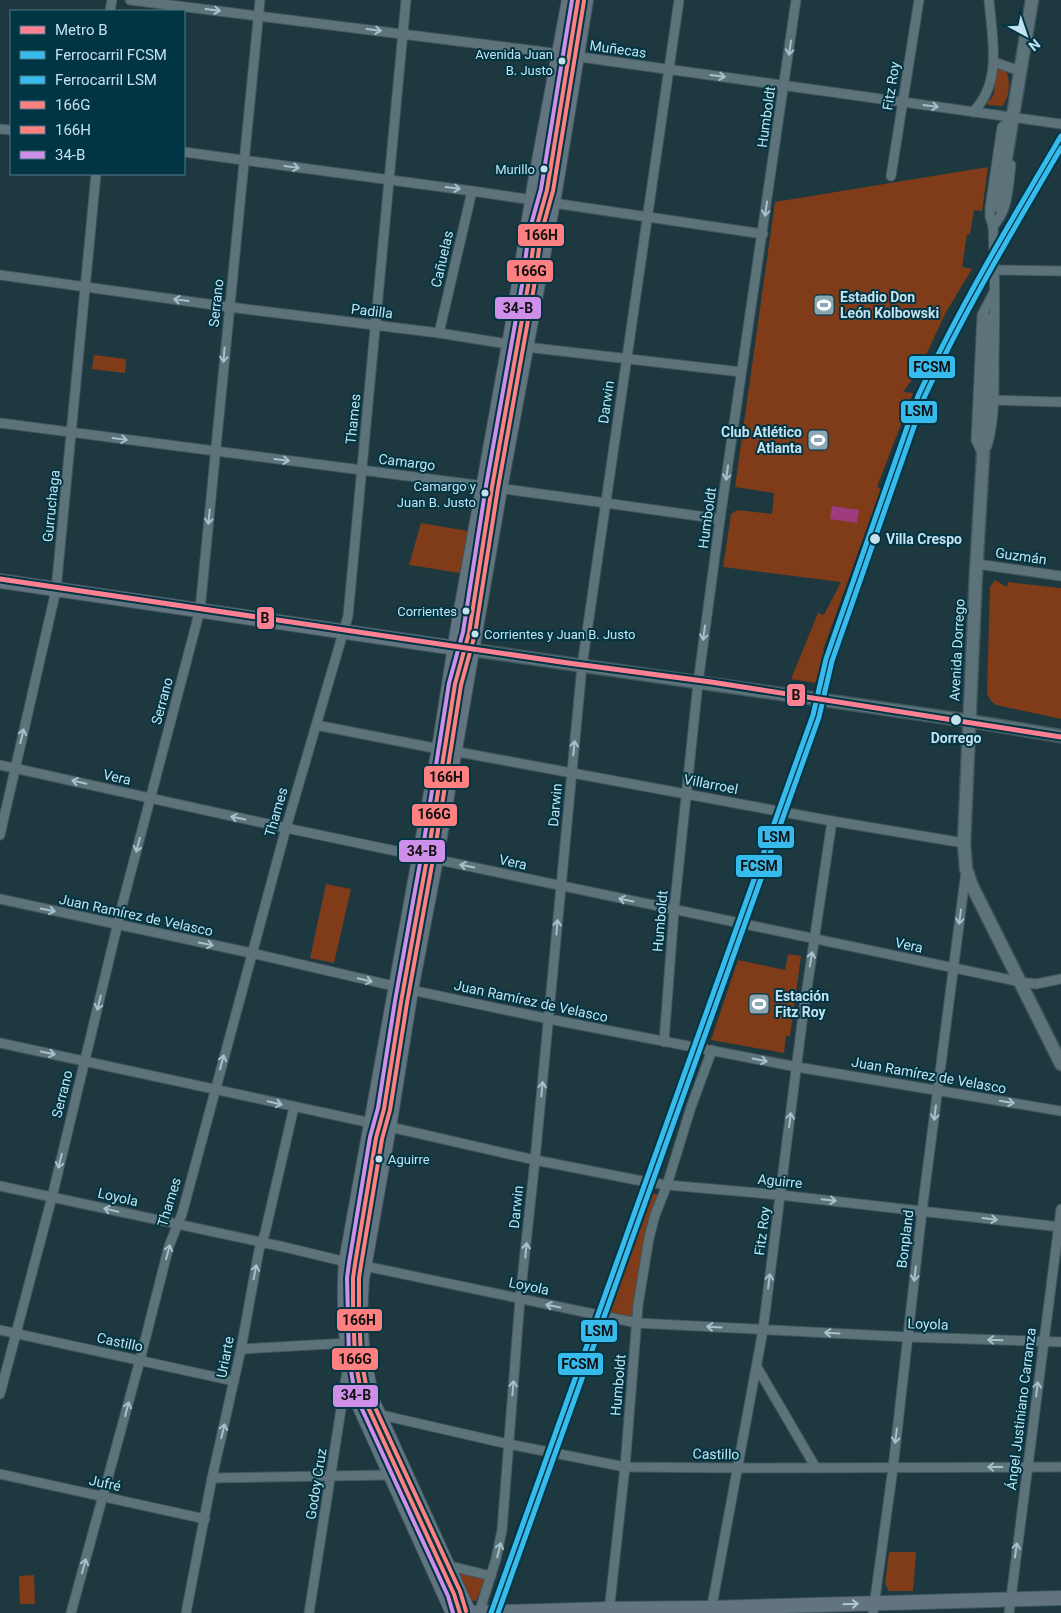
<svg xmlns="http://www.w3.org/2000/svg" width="1061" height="1613" viewBox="0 0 1061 1613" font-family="Roboto,sans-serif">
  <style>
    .green { fill: #803b18 }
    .water { fill: #9e3c7f }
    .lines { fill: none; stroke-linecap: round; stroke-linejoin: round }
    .street-casing { stroke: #41565d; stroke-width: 11 }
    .secondary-casing { stroke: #41565d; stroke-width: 15 }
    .primary-casing { stroke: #41565d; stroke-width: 16 }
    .street { stroke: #5c737a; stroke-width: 9 }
    .secondary { stroke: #5c737a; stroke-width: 12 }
    .primary { stroke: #627480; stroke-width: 14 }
    .bus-1-casing { stroke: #013544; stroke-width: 8 }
    .bus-2-casing { stroke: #013544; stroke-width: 8 }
    .bus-3-casing { stroke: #013544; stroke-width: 8 }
    .bus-1 { stroke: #ff8080; stroke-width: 4 }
    .bus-2 { stroke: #ff8080; stroke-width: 4 }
    .bus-3 { stroke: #ce8fe9; stroke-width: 4 }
    .rail-1-casing { stroke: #013544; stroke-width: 9 }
    .rail-2-casing { stroke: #013544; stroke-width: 9 }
    .rail-1 { stroke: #37bbed; stroke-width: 5 }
    .rail-2 { stroke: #37bbed; stroke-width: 5 }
    .metro-1-casing { stroke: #013544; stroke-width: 9 }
    .metro-1 { stroke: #ff8092; stroke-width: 5 }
    .oneway { stroke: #a5c1cb }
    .oneway2 { stroke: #acc6d2 }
    .bus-dot { fill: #c4e2ee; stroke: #013544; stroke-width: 2 }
    .labels { text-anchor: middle; stroke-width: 4; stroke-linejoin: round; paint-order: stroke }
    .bus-label { font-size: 13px; fill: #c4e2ee; stroke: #013544; text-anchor: end }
    .street-label { font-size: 14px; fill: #c4e2ee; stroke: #013544 }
    .poi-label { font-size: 14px; font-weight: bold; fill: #c4e2ee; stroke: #013544; text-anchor: start }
    .stop-label { font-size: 14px; font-weight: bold; fill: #c4e2ee; stroke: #013544; text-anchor: start }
    .line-badge { stroke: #013544; stroke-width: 2 }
    .pale-badge-label { font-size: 14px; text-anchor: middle; font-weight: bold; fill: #111 }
  </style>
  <rect width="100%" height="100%" fill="#1e3840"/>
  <g class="green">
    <path d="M1001,68L1005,69C1011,79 1010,98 1002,106L988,105L987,103C989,100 993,97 994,93C997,83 989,73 1001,68Z"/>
    <polygon points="988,167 982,211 974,210 970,234 967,234 962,267 972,269 946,312 919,370 903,392 913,393 877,487 881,489 823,650 826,652 815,683 791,679 818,613 824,615 841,582 723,567 731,514 737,510 772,514 774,493 735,487 775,202"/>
    <polygon points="94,355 126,359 125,373 92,369"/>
    <polygon points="421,523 468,531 460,573 409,565"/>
    <polygon points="995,580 1007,587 1008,582 1061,588 1061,719 996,705 992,702 987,694 990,587"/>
    <polygon points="326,884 351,889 334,963 310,958"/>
    <polygon points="788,954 801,956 790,1036 786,1036 784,1053 711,1040 738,960 785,970"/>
    <polygon points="653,1193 659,1195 634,1316 630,1317 610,1313"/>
    <polygon points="889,1552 916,1552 913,1591 889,1591 885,1584"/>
    <polygon points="457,1570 483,1578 484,1582 476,1601 469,1600 456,1573"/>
    <polygon points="34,1575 35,1604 20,1604 19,1576"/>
  </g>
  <polygon class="water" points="832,506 859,510 857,523 830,519"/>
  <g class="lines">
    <g class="street-casing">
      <g id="street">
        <polyline points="130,0 537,51 1061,124"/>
        <polyline points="110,11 112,0"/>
        <polyline points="994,62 1020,71"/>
        <path d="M973,112C1003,82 992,38 989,0"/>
        <polyline points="0,129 11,130"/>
        <polyline points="184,152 472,191 763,234"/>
        <polyline points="891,176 919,0"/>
        <path d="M993,226C1009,210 1008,185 1011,165"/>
        <polyline points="995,270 1061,271"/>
        <polyline points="0,275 229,307 439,333 526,347 741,372"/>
        <polyline points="439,333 472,191"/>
        <polyline points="993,400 1061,402"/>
        <polyline points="0,423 484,486 720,519"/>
        <path d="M987,446C995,419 994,389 994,361C995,316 995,271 993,226L990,217V208L1002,127L1013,118"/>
        <polyline points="982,453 976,440 982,315 994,292"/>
        <polyline points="977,564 1061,576"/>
        <polyline points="316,725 439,749"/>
        <polyline points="453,751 832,821 964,843"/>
        <polyline points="0,765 286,828 1021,982 1036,984 1061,979"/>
        <polyline points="0,835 56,590 96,174"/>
        <polyline points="0,899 251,953 411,990 549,1019 797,1067 1061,1111"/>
        <polyline points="664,1042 674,911 698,683 720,519 796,0"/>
        <polyline points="0,1043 399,1129 535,1160 637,1180 667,1185 780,1195 1061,1227"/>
        <polyline points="0,1186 284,1247 355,1264 637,1323 908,1337 1061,1342"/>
        <polyline points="0,1330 234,1381"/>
        <polyline points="241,1349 348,1343"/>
        <polyline points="757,1367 816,1468"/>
        <polyline points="0,1394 52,1197 123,902 200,610 260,0"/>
        <polyline points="377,1414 508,1444 625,1467 738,1468 1061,1467"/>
        <polyline points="0,1474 205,1519"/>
        <polyline points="212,1478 390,1475"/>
        <polyline points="446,1565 491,1576"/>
        <polyline points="711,1611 763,1330 803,1015 832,821"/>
        <polyline points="609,1612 625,1467 638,1305 649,1238 655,1215 667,1185 691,1107 712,1050"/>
        <polyline points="71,1613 140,1360 169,1246 182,1214 286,828 348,616 406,0"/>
        <polyline points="186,1613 212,1478 241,1349 259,1250 265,1233 294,1107"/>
        <polyline points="309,1613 347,1371"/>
        <polyline points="479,1613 496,1559 502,1530 520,1299 535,1160 582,666 679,0"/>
        <polyline points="873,1613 893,1468 922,1211 966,871"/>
        <polyline points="1009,1613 1061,1209"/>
      </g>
    </g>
    <g class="secondary-casing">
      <g id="secondary">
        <polyline points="998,206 1032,0"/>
        <polyline points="988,319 983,456 976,572 964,843 966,869 972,886 1061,1064"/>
        <polyline points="473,650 970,721 1061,736"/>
      </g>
    </g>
    <g class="primary-casing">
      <g id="primary">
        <polyline points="0,581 462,649"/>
        <path d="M453,1613L355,1396C346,1354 343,1304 346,1262L439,749L458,627L512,328L534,188L569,0"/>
        <polyline points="469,1613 372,1400 362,1348 360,1314 362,1279 391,1115 411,990 436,859 500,489 555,191 586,0"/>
        <polyline points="470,1613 610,1609 711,1608 1061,1598"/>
      </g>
    </g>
    <use href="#street" class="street"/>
    <use href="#secondary" class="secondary"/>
    <use href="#primary" class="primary"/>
    <g class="bus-1-casing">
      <polyline id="bus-1" points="460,1613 454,1594 361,1392 355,1359 353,1310 353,1278 355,1264 376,1138 384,1109 401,1002 430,842 455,684 469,633 492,487 528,286 535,233 547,190 578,0"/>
    </g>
    <g class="bus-2-casing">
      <polyline id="bus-2" points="466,1611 460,1591 367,1390 361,1358 359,1310 359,1278 361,1265 382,1139 390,1110 407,1003 436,843 461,685 475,634 498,488 534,287 541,234 553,191 584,1"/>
    </g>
    <g class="bus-3-casing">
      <polyline id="bus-3" points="453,1613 448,1596 355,1394 349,1359 347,1278 349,1263 370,1137 378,1108 395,1001 424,841 449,683 463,632 486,486 522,285 529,232 541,189 572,0"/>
    </g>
    <use href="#bus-1" class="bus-1"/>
    <use href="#bus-2" class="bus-2"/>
    <use href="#bus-3" class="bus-3"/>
    <g class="rail-1-casing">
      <path id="rail-1" d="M491,1613L813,715L826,659L918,396C960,306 1011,221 1061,136"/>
    </g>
    <g class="rail-2-casing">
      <path id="rail-2" d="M498,1613L819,717L832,661L924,398C964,312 1013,230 1061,148"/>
    </g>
    <use href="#rail-1" class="rail-1"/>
    <use href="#rail-2" class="rail-2"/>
    <g class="metro-1-casing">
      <polyline id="metro-1" points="0,579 568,663 711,682 1061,737"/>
    </g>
    <use href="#metro-1" class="metro-1"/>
  </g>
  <defs><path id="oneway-shaft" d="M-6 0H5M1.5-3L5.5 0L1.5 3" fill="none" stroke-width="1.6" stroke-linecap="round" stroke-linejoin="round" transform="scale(1.25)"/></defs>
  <g class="oneway">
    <use href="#oneway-shaft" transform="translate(213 10) rotate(7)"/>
    <use href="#oneway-shaft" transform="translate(374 30) rotate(7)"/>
    <use href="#oneway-shaft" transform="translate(790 48) rotate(98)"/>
    <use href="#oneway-shaft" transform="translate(718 76) rotate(7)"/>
    <use href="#oneway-shaft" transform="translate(931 106) rotate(8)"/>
    <use href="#oneway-shaft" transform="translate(292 167) rotate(8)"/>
    <use href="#oneway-shaft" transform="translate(453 188) rotate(7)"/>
    <use href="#oneway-shaft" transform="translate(766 209) rotate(98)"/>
    <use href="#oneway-shaft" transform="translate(181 300) rotate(-172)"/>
    <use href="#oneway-shaft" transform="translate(224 355) rotate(95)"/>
    <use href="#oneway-shaft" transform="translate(120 439) rotate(8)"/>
    <use href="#oneway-shaft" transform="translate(282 460) rotate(7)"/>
    <use href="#oneway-shaft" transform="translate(727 473) rotate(98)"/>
    <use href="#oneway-shaft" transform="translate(209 517) rotate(96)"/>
    <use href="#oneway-shaft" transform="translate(704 633) rotate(98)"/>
    <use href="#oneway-shaft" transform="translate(22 736) rotate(-77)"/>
    <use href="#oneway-shaft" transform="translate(574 748) rotate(-84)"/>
    <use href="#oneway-shaft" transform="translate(79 782) rotate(-167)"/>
    <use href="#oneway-shaft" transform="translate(238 818) rotate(-168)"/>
    <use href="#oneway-shaft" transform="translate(138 845) rotate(105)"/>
    <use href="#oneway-shaft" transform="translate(467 866) rotate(-168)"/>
    <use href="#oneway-shaft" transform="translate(626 900) rotate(-168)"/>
    <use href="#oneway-shaft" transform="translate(48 910) rotate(12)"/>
    <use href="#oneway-shaft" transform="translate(960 917) rotate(98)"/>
    <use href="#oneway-shaft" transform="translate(557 927) rotate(-85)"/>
    <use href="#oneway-shaft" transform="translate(206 944) rotate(12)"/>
    <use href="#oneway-shaft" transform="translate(811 959) rotate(-81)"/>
    <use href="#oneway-shaft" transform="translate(365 980) rotate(13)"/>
    <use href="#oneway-shaft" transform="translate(99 1003) rotate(104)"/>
    <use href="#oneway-shaft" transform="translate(48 1053) rotate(12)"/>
    <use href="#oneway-shaft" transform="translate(760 1060) rotate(11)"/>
    <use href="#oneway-shaft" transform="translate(222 1062) rotate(-75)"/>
    <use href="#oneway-shaft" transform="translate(542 1089) rotate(-85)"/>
    <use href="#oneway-shaft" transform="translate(1007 1102) rotate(10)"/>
    <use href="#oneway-shaft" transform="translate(275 1103) rotate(13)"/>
    <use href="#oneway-shaft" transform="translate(935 1113) rotate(97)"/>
    <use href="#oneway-shaft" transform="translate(790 1120) rotate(-83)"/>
    <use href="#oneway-shaft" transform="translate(60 1161) rotate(104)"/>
    <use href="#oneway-shaft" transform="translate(829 1200) rotate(6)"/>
    <use href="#oneway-shaft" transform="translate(111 1210) rotate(-167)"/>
    <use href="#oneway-shaft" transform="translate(990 1219) rotate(7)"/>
    <use href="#oneway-shaft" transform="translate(526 1250) rotate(-84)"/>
    <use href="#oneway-shaft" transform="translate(168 1252) rotate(-75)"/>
    <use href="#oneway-shaft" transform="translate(255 1272) rotate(-79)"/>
    <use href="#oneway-shaft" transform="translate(915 1274) rotate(97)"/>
    <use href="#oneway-shaft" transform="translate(769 1281) rotate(-83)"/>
    <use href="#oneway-shaft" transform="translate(553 1306) rotate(-168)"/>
    <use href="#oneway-shaft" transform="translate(714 1327) rotate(-177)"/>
    <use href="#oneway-shaft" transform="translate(832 1333) rotate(-177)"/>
    <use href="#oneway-shaft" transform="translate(995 1340) rotate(-178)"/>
    <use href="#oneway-shaft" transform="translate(513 1388) rotate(-85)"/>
    <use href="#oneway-shaft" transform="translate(1037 1389) rotate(-83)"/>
    <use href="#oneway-shaft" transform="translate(127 1409) rotate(-75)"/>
    <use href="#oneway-shaft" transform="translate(223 1431) rotate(-77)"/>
    <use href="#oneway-shaft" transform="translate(896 1436) rotate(97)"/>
    <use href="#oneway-shaft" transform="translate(995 1467) rotate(180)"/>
    <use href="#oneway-shaft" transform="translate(499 1550) rotate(-76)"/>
    <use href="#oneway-shaft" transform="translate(1016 1550) rotate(-82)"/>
    <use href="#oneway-shaft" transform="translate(84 1566) rotate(-74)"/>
  </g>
  <use class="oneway2" href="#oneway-shaft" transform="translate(851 1604) rotate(-2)"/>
  <defs>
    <g id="stadium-square" transform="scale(1.125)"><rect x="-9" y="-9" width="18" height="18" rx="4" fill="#8aa6b1" stroke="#013544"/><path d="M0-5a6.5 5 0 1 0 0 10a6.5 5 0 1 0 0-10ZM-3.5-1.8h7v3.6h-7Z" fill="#fff"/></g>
  </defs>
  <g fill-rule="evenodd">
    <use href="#stadium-square" x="824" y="305"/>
    <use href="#stadium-square" x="818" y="440"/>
    <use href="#stadium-square" x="759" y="1004"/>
  </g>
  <g class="bus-dot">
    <circle cx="562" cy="61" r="4.5"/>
    <circle cx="544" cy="169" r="4.5"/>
    <circle cx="485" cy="493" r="4.5"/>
    <circle cx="875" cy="539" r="6"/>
    <circle cx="466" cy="611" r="4.5"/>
    <circle cx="475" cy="634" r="4.5"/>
    <circle cx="956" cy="720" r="6"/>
    <circle cx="379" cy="1159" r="4.5"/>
  </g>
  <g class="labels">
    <g class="bus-label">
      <text x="553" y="59">Avenida Juan<tspan x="553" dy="16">B. Justo</tspan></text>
      <text x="535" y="174">Murillo</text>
      <text x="476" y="491">Camargo y<tspan x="476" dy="16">Juan B. Justo</tspan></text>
      <text x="457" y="616">Corrientes</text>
      <text x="484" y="639" text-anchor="start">Corrientes y Juan B. Justo</text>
      <text x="388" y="1164" text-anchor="start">Aguirre</text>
    </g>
    <g class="street-label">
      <text transform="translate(618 49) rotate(8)" y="5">Muñecas</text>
      <text transform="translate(891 86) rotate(-81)" y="5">Fitz Roy</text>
      <text transform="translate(766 117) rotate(-82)" y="5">Humboldt</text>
      <text transform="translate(442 259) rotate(-77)" y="5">Cañuelas</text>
      <text transform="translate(216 303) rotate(-84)" y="5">Serrano</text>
      <text transform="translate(372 311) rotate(7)" y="5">Padilla</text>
      <text transform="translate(606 402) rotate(-82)" y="5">Darwin</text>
      <text transform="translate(353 419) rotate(-84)" y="5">Thames</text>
      <text transform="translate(407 462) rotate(7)" y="5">Camargo</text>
      <text transform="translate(51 506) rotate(-84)" y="5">Gurruchaga</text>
      <text transform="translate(707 518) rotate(-82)" y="5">Humboldt</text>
      <text transform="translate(1021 556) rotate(8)" y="5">Guzmán</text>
      <text transform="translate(957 650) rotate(-87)" y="5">Avenida Dorrego</text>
      <text transform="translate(162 701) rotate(-75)" y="5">Serrano</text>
      <text transform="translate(117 777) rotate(13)" y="5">Vera</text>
      <text transform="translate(711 784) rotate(11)" y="5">Villarroel</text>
      <text transform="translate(555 805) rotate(-85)" y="5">Darwin</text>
      <text transform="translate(276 812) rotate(-74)" y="5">Thames</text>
      <text transform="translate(513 862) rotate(12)" y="5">Vera</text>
      <text transform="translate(136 915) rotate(12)" y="5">Juan Ramírez de Velasco</text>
      <text transform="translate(660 921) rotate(-85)" y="5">Humboldt</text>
      <text transform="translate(909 945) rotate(12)" y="5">Vera</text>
      <text transform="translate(531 1001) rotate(12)" y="5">Juan Ramírez de Velasco</text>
      <text transform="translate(929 1075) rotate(10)" y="5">Juan Ramírez de Velasco</text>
      <text transform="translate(62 1094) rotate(-76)" y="5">Serrano</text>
      <text transform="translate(780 1181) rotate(6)" y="5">Aguirre</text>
      <text transform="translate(118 1197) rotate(13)" y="5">Loyola</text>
      <text transform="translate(169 1202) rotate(-73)" y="5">Thames</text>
      <text transform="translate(516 1207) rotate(-84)" y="5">Darwin</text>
      <text transform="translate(762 1231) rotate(-83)" y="5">Fitz Roy</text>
      <text transform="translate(905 1239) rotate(-83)" y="5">Bonpland</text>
      <text transform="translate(529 1286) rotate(12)" y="5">Loyola</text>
      <text transform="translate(928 1324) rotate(2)" y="5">Loyola</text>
      <text transform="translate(120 1342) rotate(12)" y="5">Castillo</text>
      <text transform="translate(225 1357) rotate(-79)" y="5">Uriarte</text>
      <text transform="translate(618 1385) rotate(-85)" y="5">Humboldt</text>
      <text transform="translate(1021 1409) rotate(-83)" y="5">Ángel Justiniano Carranza</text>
      <text transform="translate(716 1454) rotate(1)" y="5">Castillo</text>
      <text transform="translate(105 1483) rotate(12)" y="5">Jufré</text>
      <text transform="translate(316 1484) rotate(-81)" y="5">Godoy Cruz</text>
    </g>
    <g class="poi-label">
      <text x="840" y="302">Estadio Don<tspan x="840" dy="16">León Kolbowski</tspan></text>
      <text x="802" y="437" text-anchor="end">Club Atlético<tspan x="802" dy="16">Atlanta</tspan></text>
      <text x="775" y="1001">Estación<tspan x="775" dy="16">Fitz Roy</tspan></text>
    </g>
    <g class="stop-label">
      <text x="886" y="544">Villa Crespo</text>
      <text x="956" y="743" text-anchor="middle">Dorrego</text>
    </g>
  </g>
  <g class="line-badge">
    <rect x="517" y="223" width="48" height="24" rx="5" fill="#ff8080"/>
    <rect x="506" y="259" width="48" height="24" rx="5" fill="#ff8080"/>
    <rect x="494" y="296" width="48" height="24" rx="5" fill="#ce8fe9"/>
    <rect x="908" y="355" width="48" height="24" rx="5" fill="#37bbed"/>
    <rect x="900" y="400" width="38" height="24" rx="5" fill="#37bbed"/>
    <rect x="256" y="606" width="19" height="24" rx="5" fill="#ff8092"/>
    <rect x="786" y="683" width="20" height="24" rx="5" fill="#ff8092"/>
    <rect x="423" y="765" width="47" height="24" rx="5" fill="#ff8080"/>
    <rect x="411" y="803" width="47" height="24" rx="5" fill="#ff8080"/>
    <rect x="757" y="825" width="38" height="24" rx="5" fill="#37bbed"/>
    <rect x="398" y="839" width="48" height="24" rx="5" fill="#ce8fe9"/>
    <rect x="735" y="854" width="48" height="24" rx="5" fill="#37bbed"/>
    <rect x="336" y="1308" width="47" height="24" rx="5" fill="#ff8080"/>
    <rect x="580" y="1319" width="38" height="24" rx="5" fill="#37bbed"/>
    <rect x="331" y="1347" width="48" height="24" rx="5" fill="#ff8080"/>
    <rect x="557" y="1352" width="47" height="24" rx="5" fill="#37bbed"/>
    <rect x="332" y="1384" width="47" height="24" rx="5" fill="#ce8fe9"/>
  </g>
  <g class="pale-badge-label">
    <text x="541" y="240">166H</text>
    <text x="530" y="276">166G</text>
    <text x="518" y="313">34-B</text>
    <text x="932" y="372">FCSM</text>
    <text x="919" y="416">LSM</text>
    <text x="265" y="623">B</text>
    <text x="796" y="700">B</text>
    <text x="446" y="782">166H</text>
    <text x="434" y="819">166G</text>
    <text x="776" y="842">LSM</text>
    <text x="422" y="856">34-B</text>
    <text x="759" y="871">FCSM</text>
    <text x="359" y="1325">166H</text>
    <text x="599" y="1336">LSM</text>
    <text x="355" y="1364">166G</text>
    <text x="580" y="1369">FCSM</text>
    <text x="356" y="1400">34-B</text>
  </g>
  <rect x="10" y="10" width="175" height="165" fill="#013544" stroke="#4f7a88"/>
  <rect x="20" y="26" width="25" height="8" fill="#ff8092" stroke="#4f7a88"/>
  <text x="55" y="35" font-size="15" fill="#c4e2ee">Metro B</text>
  <rect x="20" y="51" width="25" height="8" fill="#37bbed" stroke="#4f7a88"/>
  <text x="55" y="60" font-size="15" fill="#c4e2ee">Ferrocarril FCSM</text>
  <rect x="20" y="76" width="25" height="8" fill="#37bbed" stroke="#4f7a88"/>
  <text x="55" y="85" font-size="15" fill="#c4e2ee">Ferrocarril LSM</text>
  <rect x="20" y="101" width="25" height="8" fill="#ff8080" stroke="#4f7a88"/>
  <text x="55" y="110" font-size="15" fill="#c4e2ee">166G</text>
  <rect x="20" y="126" width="25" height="8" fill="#ff8080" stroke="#4f7a88"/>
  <text x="55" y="135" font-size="15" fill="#c4e2ee">166H</text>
  <rect x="20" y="151" width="25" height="8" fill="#ce8fe9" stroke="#4f7a88"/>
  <text x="55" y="160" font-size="15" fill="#c4e2ee">34-B</text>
  <g transform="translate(1026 35) rotate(140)" stroke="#013544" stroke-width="4" paint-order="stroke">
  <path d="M0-4L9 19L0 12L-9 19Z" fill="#c4e2ee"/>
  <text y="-8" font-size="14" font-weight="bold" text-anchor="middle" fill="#c4e2ee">N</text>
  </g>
</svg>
